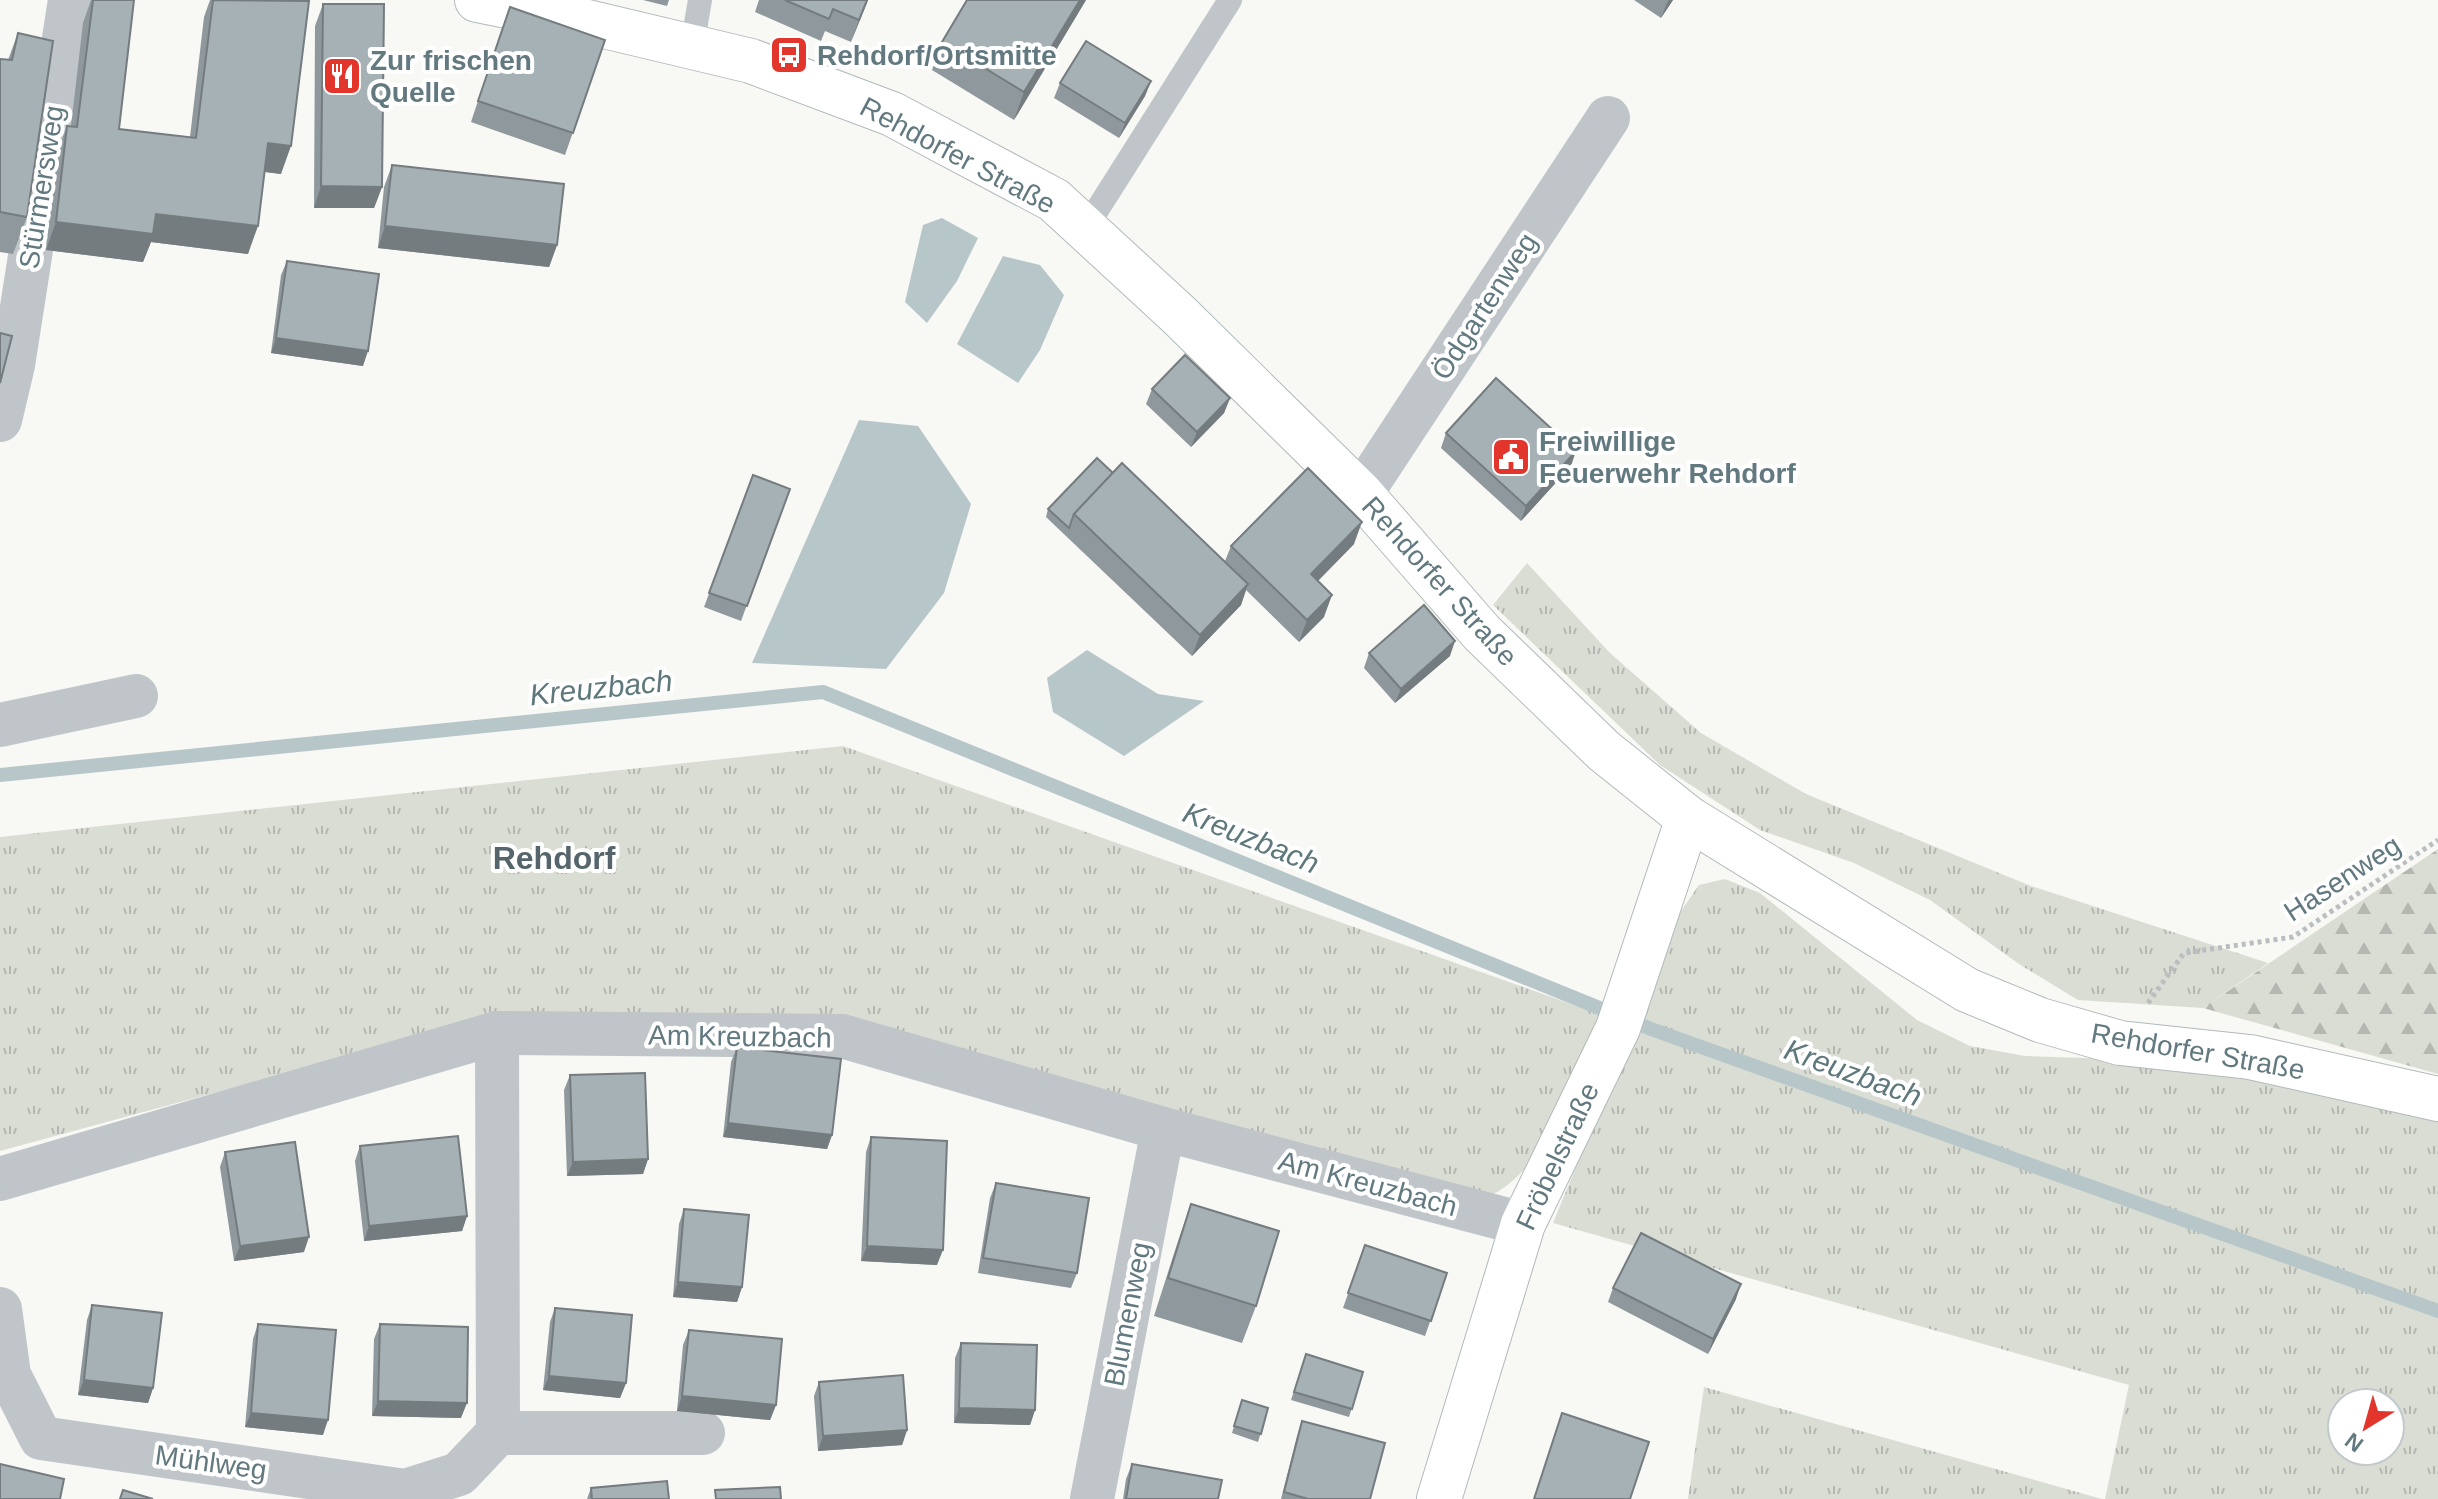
<svg xmlns="http://www.w3.org/2000/svg" width="2438" height="1499" viewBox="0 0 2438 1499" font-family="Arial,sans-serif">
  <style>
    .grass { fill: url(#grass-tufts); fill-rule: evenodd }
    .forest { fill: url(#forest-firs) }
    .water { fill: #b7c6c8 }
    .lines { fill: none; stroke-linecap: round; stroke-linejoin: round }
    .stream { stroke: #b7c6c8; stroke-width: 14 }
    .secondary-casing { stroke: #b1babc; stroke-width: 46 }
    .path { stroke: #b9bec0; stroke-width: 5; stroke-dasharray: 4 4; stroke-linecap: butt }
    .lane { stroke: #bfc5c8; stroke-width: 24 }
    .street { stroke: #bfc5c8; stroke-width: 44 }
    .secondary { stroke: #fff; stroke-width: 44 }
    .wall { fill: #8f989c }
    .shaded-wall { fill: #747c7f }
    .building { fill: #a6b1b5; stroke: #747c7f; stroke-width: 2 }
    .labels { text-anchor: middle; stroke-width: 8; stroke-linejoin: round; paint-order: stroke }
    .poi-label { font-size: 28px; font-weight: bold; fill: #637980; stroke: #fff; text-anchor: start }
    .street-label { font-size: 28px; fill: #637980; stroke: #fff }
    .water-label { font-size: 30px; font-style: italic; fill: #5e787b; stroke: #fff }
    .quarter-label { font-size: 32px; font-weight: bold; fill: #55656b; stroke: #fff }
  </style>
  <defs>
    <pattern id="grass-tufts" width="24" height="20" patternUnits="userSpaceOnUse" patternTransform="scale(2)"><rect width="24" height="20" fill="#d9ddd4"/><path d="M3 7l-1-3M5 7V3M7 7l1-3M15 17l-1-3M17 17v-4M19 17l1-3" fill="none" stroke="#b4b8b1"/></pattern>
    <pattern id="forest-firs" width="22" height="20" patternUnits="userSpaceOnUse" patternTransform="scale(2)"><rect width="22" height="20" fill="#d9ddd4"/><path d="M5 1l3.5 6h-7zM16 11l3.5 6h-7z" fill="#b4b8b1"/></pattern>
  </defs>
  <rect width="100%" height="100%" fill="#f8f8f5"/>
  <g class="grass">
    <polygon points="1527,563 1610,653 1701,733 1806,794 2031,886 2268,963 2203,1008 2078,1000 2019,964 1930,900 1854,863 1760,830 1660,765 1493,605"/>
    <path d="M843,746L1602,1015C1577,1072 1553,1157 1499,1191C1491,1196 1479,1198 1470,1200L831,1025L508,1013L0,1151V837Z"/>
    <path d="M1725,879L1760,893L1917,1020L1970,1046L2025,1056L2145,1060L2269,1072L2438,1116V1499H2105L2129,1385L1553,1223L1681,911L1699,885ZM2342,1403H2390V1451H2342Z"/>
    <polygon points="1704,1387 2102,1499 1688,1499"/>
  </g>
  <polygon class="forest" points="2438,849 2438,1074 2203,1008"/>
  <g class="water">
    <polygon points="942,218 978,238 957,281 927,323 905,302 923,225"/>
    <polygon points="1003,256 1040,265 1064,295 1040,350 1018,383 957,344"/>
    <polygon points="859,420 918,426 971,504 944,593 886,669 752,663"/>
    <polygon points="1087,650 1158,694 1204,701 1124,756 1053,712 1047,678"/>
  </g>
  <g class="lines">
    <polyline class="stream" points="0,775 823,692 1651,1029 2438,1311"/>
    <g class="secondary-casing">
      <g id="secondary">
        <polyline points="477,0 579,20 751,61 892,114 1054,200 1179,315 1361,494 1482,633 1604,751 1688,818 1967,990 2040,1020 2120,1043 2250,1057 2438,1099"/>
        <polyline points="1439,1499 1523,1224 1618,1028 1688,818"/>
      </g>
    </g>
    <polyline class="path" points="2148,1003 2184,953 2293,937 2438,840"/>
    <g class="lane">
      <polyline points="692,47 700,0"/>
      <polyline points="1085,229 1230,0"/>
    </g>
    <g class="street">
      <polyline points="0,420 13,365 70,0"/>
      <polyline points="1361,494 1608,118"/>
      <polyline points="0,725 136,696"/>
      <polyline points="0,1179 497,1033 842,1036 1163,1129 1523,1224"/>
      <polyline points="0,1309 9,1375 41,1438 405,1491 459,1474 498,1433 497,1033"/>
      <polyline points="498,1433 703,1433"/>
      <polyline points="1092,1499 1163,1129"/>
    </g>
    <use href="#secondary" class="secondary"/>
  </g>
  <g class="wall">
    <polygon points="91,0 134,0 119,129 190,137 204,17 210,0 300,0 281,174 265,172 248,254 151,242 143,262 46,250 57,153 67,126 71,126 83,23"/>
    <polygon points="643,0 669,0 667,6"/>
    <polygon points="759,0 868,0 851,42 825,31 821,41 755,12"/>
    <polygon points="967,0 1086,0 1014,120 932,70 942,42"/>
    <polygon points="1634,0 1673,0 1661,18"/>
    <polygon points="323,4 382,187 374,208 314,208 315,26"/>
    <polygon points="502,28 605,40 565,155 471,122"/>
    <polygon points="18,33 27,217 13,254 0,252 0,59 8,60"/>
    <polygon points="1151,81 1145,96 1119,138 1054,98 1060,83"/>
    <polygon points="392,165 557,245 549,267 378,248 384,187"/>
    <polygon points="287,261 363,366 271,353 281,275"/>
    <polygon points="1152,389 1230,398 1224,413 1191,447 1146,404"/>
    <polygon points="1446,433 1571,466 1521,521 1441,448"/>
    <polygon points="1113,473 1225,561 1231,546 1354,544 1318,581 1324,617 1299,642 1246,590 1241,605 1192,656 1046,517 1048,509"/>
    <polygon points="753,475 790,489 741,621 704,607"/>
    <polygon points="1369,653 1450,656 1395,703 1364,668"/>
    <polygon points="737,1047 832,1135 827,1149 723,1137 731,1062"/>
    <polygon points="570,1075 648,1159 643,1174 567,1176 564,1090"/>
    <polygon points="871,1137 937,1265 861,1261 866,1152"/>
    <polygon points="360,1146 467,1216 462,1231 364,1241 355,1161"/>
    <polygon points="225,1152 304,1252 234,1261 220,1167"/>
    <polygon points="996,1183 1077,1273 1071,1288 978,1273 990,1198"/>
    <polygon points="1191,1204 1256,1306 1242,1343 1154,1316 1178,1241"/>
    <polygon points="684,1209 742,1287 737,1302 673,1297 679,1224"/>
    <polygon points="1365,1245 1447,1273 1425,1336 1343,1308"/>
    <polygon points="1613,1288 1736,1299 1708,1354 1608,1302"/>
    <polygon points="92,1305 153,1388 148,1403 78,1395 87,1320"/>
    <polygon points="555,1308 626,1383 620,1398 543,1390 550,1322"/>
    <polygon points="258,1324 323,1435 245,1427 253,1339"/>
    <polygon points="380,1324 461,1418 372,1416 374,1339"/>
    <polygon points="689,1330 776,1405 770,1420 677,1411 683,1345"/>
    <polygon points="961,1343 1035,1410 1030,1425 954,1423 955,1358"/>
    <polygon points="1306,1354 1363,1372 1349,1417 1291,1400"/>
    <polygon points="819,1382 907,1430 902,1445 818,1451 814,1396"/>
    <polygon points="1242,1400 1268,1408 1258,1442 1232,1433"/>
    <polygon points="1302,1421 1370,1499 1281,1499 1297,1436"/>
    <polygon points="1132,1464 1218,1499 1123,1499 1126,1479"/>
    <polygon points="591,1488 669,1499 587,1499"/>
  </g>
  <g class="shaded-wall">
    <polygon points="867,0 868,0 851,42 859,20"/>
    <polygon points="1080,0 1086,0 1014,120 1024,92"/>
    <polygon points="1669,0 1673,0 1661,18 1667,3"/>
    <polygon points="1151,81 1145,96 1119,138 1125,123"/>
    <polygon points="268,143 291,146 281,174 258,171"/>
    <polygon points="321,186 382,187 374,208 314,208"/>
    <polygon points="156,214 258,226 248,254 151,242 143,262 46,250 56,222"/>
    <polygon points="385,226 557,245 549,267 378,248"/>
    <polygon points="276,338 368,351 363,366 271,353"/>
    <polygon points="1230,398 1224,413 1191,447 1197,432"/>
    <polygon points="1576,451 1571,466 1521,521 1526,506"/>
    <polygon points="1362,522 1354,544 1303,596 1311,574"/>
    <polygon points="1248,584 1241,605 1192,656 1200,635"/>
    <polygon points="1332,595 1324,617 1299,642 1307,620"/>
    <polygon points="1455,641 1450,656 1395,703 1401,689"/>
    <polygon points="728,1123 832,1135 827,1149 723,1137"/>
    <polygon points="648,1159 643,1174 567,1176 573,1162"/>
    <polygon points="467,1216 462,1231 364,1241 369,1226"/>
    <polygon points="309,1237 304,1252 234,1261 240,1246"/>
    <polygon points="867,1246 943,1250 937,1265 861,1261"/>
    <polygon points="678,1282 742,1287 737,1302 673,1297"/>
    <polygon points="1741,1284 1736,1299 1708,1354 1713,1339"/>
    <polygon points="549,1376 626,1383 620,1398 543,1390"/>
    <polygon points="84,1380 153,1388 148,1403 78,1395"/>
    <polygon points="682,1396 776,1405 770,1420 677,1411"/>
    <polygon points="378,1401 467,1403 461,1418 372,1416"/>
    <polygon points="959,1408 1035,1410 1030,1425 954,1423"/>
    <polygon points="251,1413 328,1420 323,1435 245,1427"/>
    <polygon points="907,1430 902,1445 818,1451 823,1436"/>
  </g>
  <g class="building">
    <polygon points="93,0 134,0 119,129 196,138 213,0 309,1 291,146 268,143 258,226 156,214 153,234 56,222 67,126 77,127"/>
    <polygon points="785,0 867,0 859,20 833,9 829,19"/>
    <polygon points="967,0 1080,0 1024,92 942,42"/>
    <polygon points="323,4 384,4 382,187 321,186"/>
    <polygon points="510,7 605,40 573,133 478,101"/>
    <polygon points="18,33 53,41 27,217 0,212 0,59 12,60"/>
    <polygon points="1086,41 1151,81 1125,123 1060,83"/>
    <polygon points="392,165 564,184 557,245 385,226"/>
    <polygon points="287,261 379,274 368,351 276,338"/>
    <polygon points="0,333 12,336 0,383"/>
    <polygon points="1185,355 1230,398 1197,432 1152,389"/>
    <polygon points="1496,378 1576,451 1526,506 1446,433"/>
    <polygon points="1097,458 1113,473 1074,514 1069,528 1048,509"/>
    <polygon points="1122,463 1248,584 1200,635 1074,514"/>
    <polygon points="1308,468 1362,522 1311,574 1332,595 1307,620 1231,546"/>
    <polygon points="753,475 790,489 747,606 709,593"/>
    <polygon points="1424,605 1455,641 1401,689 1369,653"/>
    <polygon points="737,1047 841,1059 832,1135 728,1123"/>
    <polygon points="645,1073 648,1159 573,1162 570,1075"/>
    <polygon points="458,1136 467,1216 369,1226 360,1146"/>
    <polygon points="871,1137 947,1141 943,1250 867,1246"/>
    <polygon points="295,1142 309,1237 240,1246 225,1152"/>
    <polygon points="996,1183 1089,1198 1077,1273 983,1258"/>
    <polygon points="1191,1204 1279,1231 1256,1306 1168,1278"/>
    <polygon points="684,1209 749,1215 742,1287 678,1282"/>
    <polygon points="1641,1233 1741,1284 1713,1339 1613,1288"/>
    <polygon points="1365,1245 1447,1273 1431,1321 1348,1293"/>
    <polygon points="92,1305 162,1313 153,1388 84,1380"/>
    <polygon points="555,1308 632,1315 626,1383 549,1376"/>
    <polygon points="258,1324 336,1330 328,1420 251,1413"/>
    <polygon points="380,1324 468,1327 467,1403 378,1401"/>
    <polygon points="689,1330 782,1339 776,1405 682,1396"/>
    <polygon points="961,1343 1037,1345 1035,1410 959,1408"/>
    <polygon points="1306,1354 1363,1372 1352,1409 1294,1392"/>
    <polygon points="903,1375 907,1430 823,1436 819,1382"/>
    <polygon points="1242,1400 1268,1408 1261,1434 1234,1426"/>
    <polygon points="1562,1413 1649,1442 1630,1499 1534,1499"/>
    <polygon points="1302,1421 1385,1443 1370,1499 1308,1499 1284,1492"/>
    <polygon points="0,1464 64,1479 60,1499 0,1499"/>
    <polygon points="1132,1464 1222,1480 1218,1499 1126,1499"/>
    <polygon points="667,1481 669,1499 592,1499 591,1488"/>
    <polygon points="780,1487 781,1499 716,1499 715,1490"/>
    <polygon points="123,1490 153,1499 120,1499"/>
  </g>
  <defs>
    <g id="bus-square" transform="scale(2)"><rect x="-9" y="-9" width="18" height="18" rx="4" fill="#e2352c" stroke="#fff"/><path d="M-5-6H5V4H4V6H2V4H-2V6H-4V4H-5ZM-3.5-4V0h7V-4ZM-3.5 1.2v1.5H-2V1.2ZM2 1.2v1.5H3.5V1.2Z" fill="#fff"/></g>
    <g id="restaurant-square" transform="scale(2)"><rect x="-9" y="-9" width="18" height="18" rx="4" fill="#e2352c" stroke="#fff"/><path d="M-5-6h1v4h1v-4h1v4h1v-4h1v5L-1.5 .5V6h-2V.5L-5-1ZM5-6V6H3V1.5H1.5Q1.5-4 5-6Z" fill="#fff"/></g>
    <g id="civic-square" transform="scale(2)"><rect x="-9" y="-9" width="18" height="18" rx="4" fill="#e2352c" stroke="#fff"/><path d="M-.6-6.5H3V-4.5H.6V-3L4-1V1h2V6H-6V1h2V-1L-.6-3ZM-1.2 2.5V6h2.4V2.5Z" fill="#fff"/></g>
  </defs>
  <g fill-rule="evenodd">
    <use href="#bus-square" x="789" y="55"/>
    <use href="#restaurant-square" x="342" y="76"/>
    <use href="#civic-square" x="1511" y="457"/>
  </g>
  <g class="labels">
    <g class="poi-label">
      <text x="817" y="65">Rehdorf/Ortsmitte</text>
      <text x="370" y="70">Zur frischen<tspan x="370" dy="32">Quelle</tspan></text>
      <text x="1539" y="451">Freiwillige<tspan x="1539" dy="32">Feuerwehr Rehdorf</tspan></text>
    </g>
    <g class="street-label">
      <text transform="translate(958 155) rotate(28)" y="10">Rehdorfer Straße</text>
      <text transform="translate(41 187) rotate(-81)" y="10">Stürmersweg</text>
      <text transform="translate(1484 306) rotate(-57)" y="10">Ödgartenweg</text>
      <text transform="translate(1440 581) rotate(48)" y="10">Rehdorfer Straße</text>
      <text transform="translate(2342 878) rotate(-33)" y="10">Hasenweg</text>
      <text transform="translate(740 1036) rotate(1)" y="10">Am Kreuzbach</text>
      <text transform="translate(2198 1051) rotate(10)" y="10">Rehdorfer Straße</text>
      <text transform="translate(1557 1156) rotate(-65)" y="10">Fröbelstraße</text>
      <text transform="translate(1368 1183) rotate(15)" y="10">Am Kreuzbach</text>
      <text transform="translate(1127 1314) rotate(-79)" y="10">Blumenweg</text>
      <text transform="translate(211 1462) rotate(8)" y="10">Mühlweg</text>
    </g>
    <g class="water-label">
      <text transform="translate(601 688) rotate(-6)" y="10">Kreuzbach</text>
      <text transform="translate(1251 838) rotate(22)" y="10">Kreuzbach</text>
      <text transform="translate(1853 1073) rotate(20)" y="10">Kreuzbach</text>
    </g>
    <g class="quarter-label">
      <text x="554" y="869">Rehdorf</text>
    </g>
  </g>
  <g transform="translate(2366 1427) rotate(217)"><circle r="38" fill="#ffffff" stroke="#c1c9cc" stroke-width="2"/>
  <path d="M0-6L14 30L0 20L-14 30Z" fill="#e2352c"/>
  <text y="-12" font-size="22" font-weight="bold" text-anchor="middle" fill="#637980">N</text>
  </g>
</svg>
